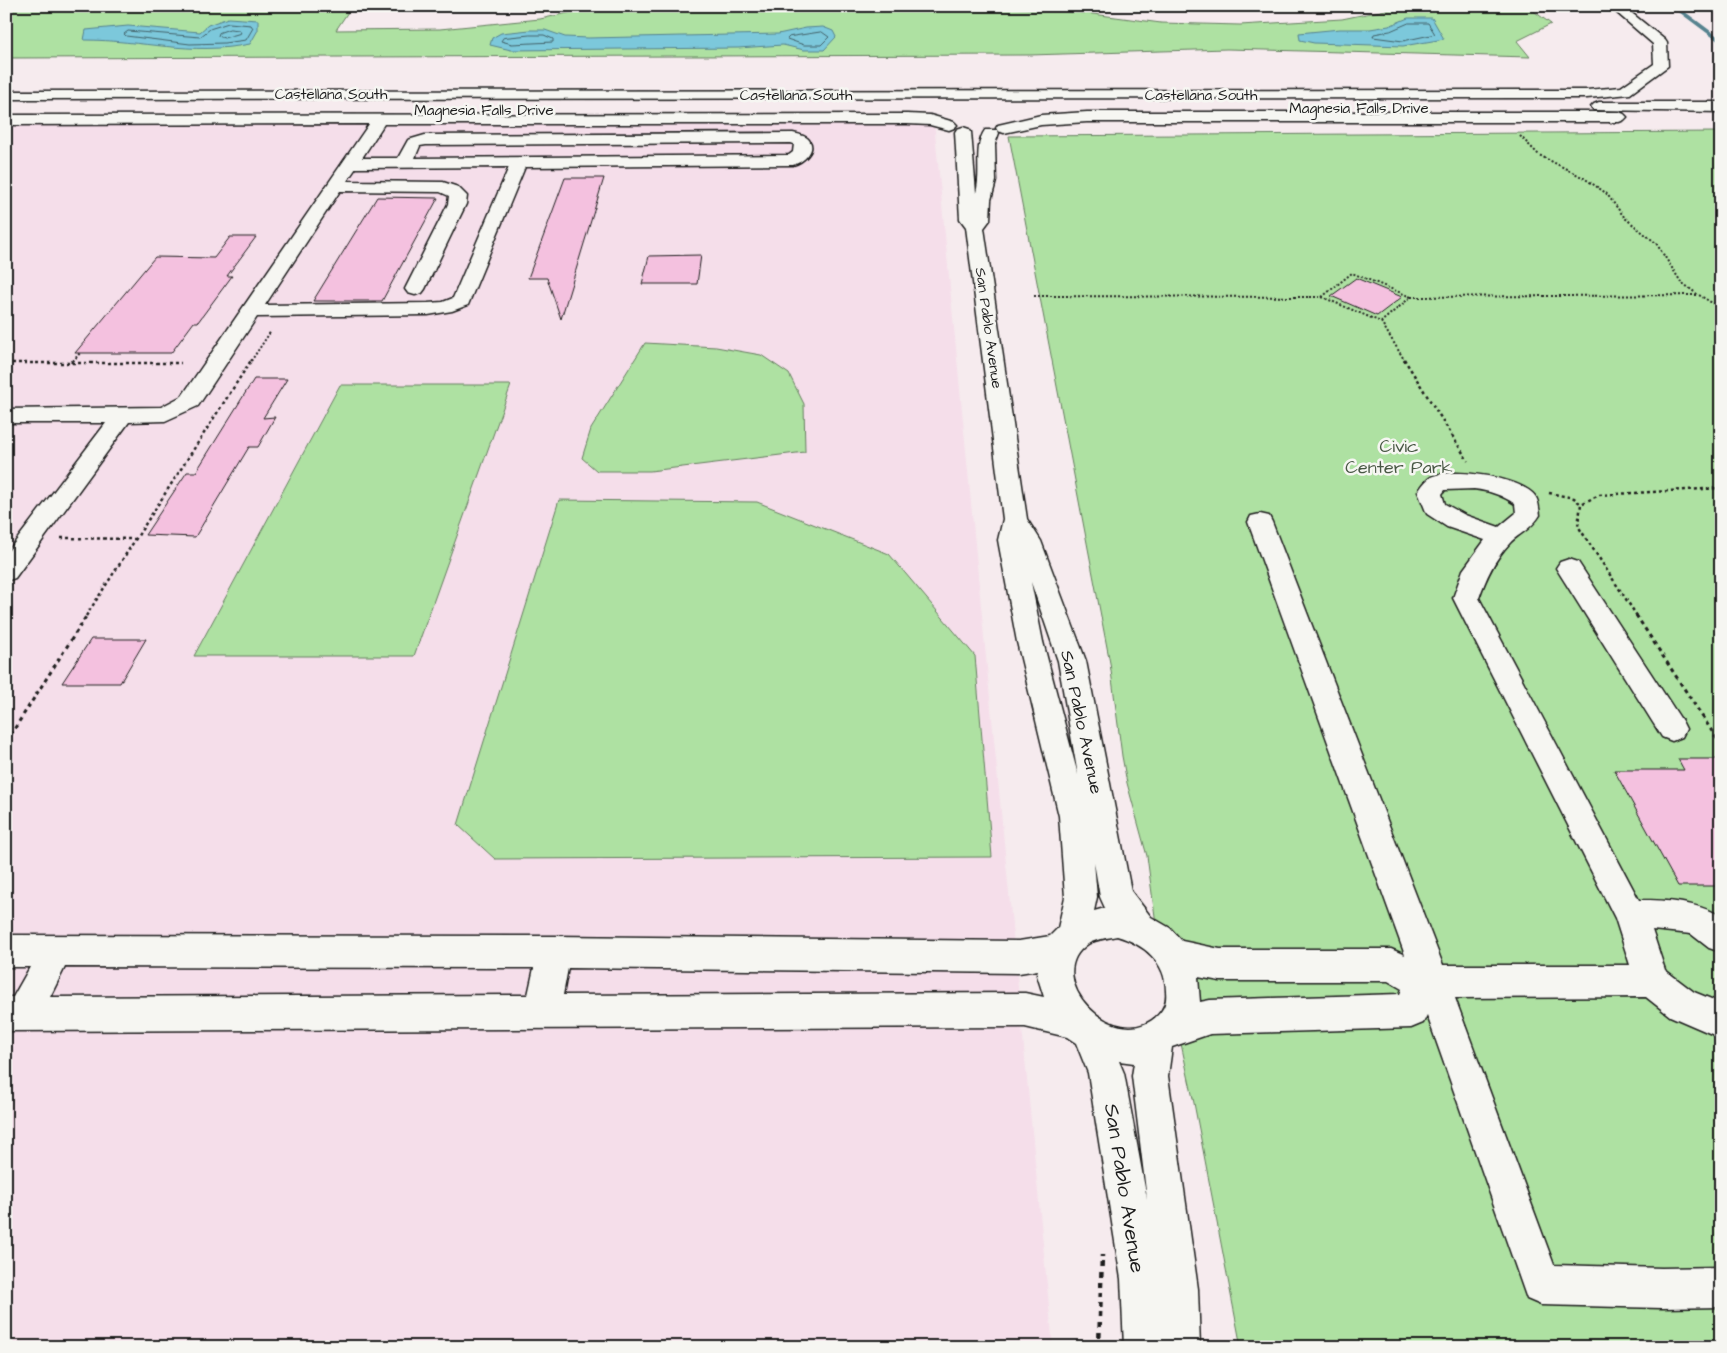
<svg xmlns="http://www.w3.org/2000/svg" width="1727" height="1353" viewBox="0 0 1727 1353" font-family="'Architects Daughter',sans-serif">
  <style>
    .built { fill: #f5deea }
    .green { fill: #aee1a2; stroke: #657e5f }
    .water { fill: #7cc8db; stroke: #56838f }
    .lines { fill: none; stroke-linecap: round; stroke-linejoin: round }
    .shore { stroke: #426168; stroke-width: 1 }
    .stream { stroke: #56838f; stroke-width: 4 }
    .building { fill: #f4c1df; stroke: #1c1c1c }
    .minor-casing { stroke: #1c1c1c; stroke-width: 3 }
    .path-far3 { stroke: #1c1c1c; stroke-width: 2; stroke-dasharray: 2 2; stroke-linecap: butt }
    .path-far2 { stroke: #1c1c1c; stroke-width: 2.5; stroke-dasharray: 3 3; stroke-linecap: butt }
    .path-far1 { stroke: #1c1c1c; stroke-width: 3; stroke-dasharray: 4 4; stroke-linecap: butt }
    .path { stroke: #1c1c1c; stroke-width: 4.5; stroke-dasharray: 5 5; stroke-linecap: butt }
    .minor { fill: #f6f6f2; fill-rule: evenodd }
    .labels { text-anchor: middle; stroke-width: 5; stroke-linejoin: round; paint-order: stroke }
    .far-street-label { font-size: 15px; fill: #1c1c1c; stroke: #f6f6f2 }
    .park-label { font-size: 18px; fill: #485744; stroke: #f6f6f2 }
    .street-label { font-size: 18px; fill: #1c1c1c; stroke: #f6f6f2 }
    .near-street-label { font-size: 21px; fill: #1c1c1c; stroke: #f6f6f2 }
  </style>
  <rect width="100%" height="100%" fill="#f6ebee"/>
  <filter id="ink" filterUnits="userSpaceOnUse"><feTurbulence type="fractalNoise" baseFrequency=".02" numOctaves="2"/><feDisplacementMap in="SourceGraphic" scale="10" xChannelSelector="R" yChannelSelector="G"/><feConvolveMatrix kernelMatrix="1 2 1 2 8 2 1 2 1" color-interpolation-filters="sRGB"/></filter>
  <g filter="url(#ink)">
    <polygon class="built" points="934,122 1053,1347 6,1347 6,123"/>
    <g class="green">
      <polygon points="6,6 352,6 336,30 440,29 540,19 600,6 993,6 1085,13 1161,23 1240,25 1342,19 1405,6 1527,6 1551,24 1517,41 1530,57 1227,49 1030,55 6,58"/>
      <polygon points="1721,132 1721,1347 1241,1347 1194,1103 1158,939 1147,856 1127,783 1122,756 1110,663 1009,136"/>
      <polygon points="645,343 716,347 761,355 789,374 804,404 805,452 650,471 597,471 582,458 591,429"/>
      <polygon points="340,385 511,385 414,656 194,656"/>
      <polygon points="559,500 757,502 889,554 975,656 992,857 495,859 458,825"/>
    </g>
    <g class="water">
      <path d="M228,18L258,20V30L250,44C190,56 143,40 84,40L86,30L128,26L200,32L208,25Z"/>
      <polygon points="1408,18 1432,18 1444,39 1403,46 1314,43 1300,40 1299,33 1340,29 1370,29 1389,26"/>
      <polygon points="823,27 833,31 836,37 824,50 804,50 783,45 738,48 511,50 490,45 492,38 501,33 530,30 545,30 565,37 588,38 778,34 806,28"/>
    </g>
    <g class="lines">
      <g class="shore">
        <polygon points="229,23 251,25 253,28 246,40 224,43 190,44 126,36 124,34 128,31 200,37 210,29"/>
        <polygon points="1409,23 1428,23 1435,34 1403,41 1373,37 1374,34 1390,31"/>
        <polygon points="230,29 239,30 241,33 224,38 218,36 219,33"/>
        <polygon points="822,32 829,37 821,45 804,45 787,39 789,37"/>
        <polygon points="530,35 544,35 553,39 553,42 512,44 501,41 503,38"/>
      </g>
      <polyline class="stream" points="1674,6 1721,41"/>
    </g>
    <g class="building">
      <polygon points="565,178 604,178 561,319 547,278 528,278"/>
      <polygon points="377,197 438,198 382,301 313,301"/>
      <polygon points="230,237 256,237 227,276 232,276 198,322 194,322 171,353 75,353 155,257 214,258"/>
      <polygon points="701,255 697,284 642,284 649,256"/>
      <polygon points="1356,278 1402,297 1377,316 1331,296"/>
      <polygon points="254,379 287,379 263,418 275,417 258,447 249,447 195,537 145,535 187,472 196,472"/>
      <polygon points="91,639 146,639 120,683 62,683"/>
      <polygon points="1678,759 1721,759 1721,886 1678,886 1614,770 1684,770"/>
    </g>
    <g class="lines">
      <g class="minor-casing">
        <g id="minor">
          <polygon points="1609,6 1623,6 1665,40 1667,43 1668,66 1630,94 1587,98 6,99 6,91 1587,90 1621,87 1654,64 1653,44"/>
          <polygon points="1599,102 1721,102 1721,112 1594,110 1591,107 1594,104"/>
          <polygon points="1087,112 1619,112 1624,114 1627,117 1624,120 1619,122 1087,122 1041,125 1004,133 998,131 996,128 998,125 1041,115"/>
          <path d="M907,114L930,115L954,122L957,125L954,128L949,130L930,125L907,124H384L362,158H398L408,140L425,135L793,133C798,134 806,136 809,140C817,151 802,163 793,165L525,167L468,305L452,311L428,315L257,317L198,406L165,421L129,422L15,578L6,581V554L106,423H6V409L161,407L182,396L369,124L6,125V115ZM791,143L794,144L793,152L789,155L415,158L420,146L426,145ZM509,167L453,298L443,302L428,303L265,305L340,191L440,192L449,196L448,204L405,289L408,293L415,295L422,293L425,289L466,204L467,196L458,187L443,182L347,181L356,168Z"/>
          <path d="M963,127L969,129L971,132L976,193C982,172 973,147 985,130H997L999,133L995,144L996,181L991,200L990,220L984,228L1027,519L1041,541L1086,661L1131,891L1151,917L1170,928L1182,941L1220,949H1391L1405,955L1248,522L1251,516L1260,514L1269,516L1272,522L1443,965H1630L1615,918L1453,598L1463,570L1485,540L1447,527L1427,514L1418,492C1421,487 1426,480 1431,477C1451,467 1521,477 1535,496C1539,501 1539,509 1540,515C1531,530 1519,533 1509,544C1494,560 1486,578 1479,598L1639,900C1668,900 1695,902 1721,916V952L1709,948L1691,934L1652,930L1665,970L1694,992L1721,1003V1038L1670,1016L1646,997L1455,998L1554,1265L1662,1268L1721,1267V1307L1662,1308L1541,1305L1527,1299L1427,1015L1423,1023L1411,1028L1210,1034L1172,1047L1168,1076L1198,1289L1200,1347H1124L1121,1279L1088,1073L1076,1043L1067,1037L1025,1027L6,1031V997H13L30,967H6V935L554,936L1019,941L1050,936L1058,928L1065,897L1059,816L1017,642L998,540L1003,519L966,227L960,219L955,132L957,129ZM1474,489C1490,491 1502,495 1515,504L1516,513L1499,527L1465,515L1445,504L1442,494L1445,490ZM1031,582L1058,661L1078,775L1043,642ZM1094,862L1100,897L1105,908L1094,911L1097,897ZM1117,936C1144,944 1166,962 1166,991C1167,1001 1165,1008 1158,1015C1116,1057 1039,977 1088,944C1095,939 1108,938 1117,936ZM65,967L534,968L528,995L50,997ZM568,968L1019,973L1038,970L1037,975L1044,997L1025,993L563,995ZM1198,977L1220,981H1388L1402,989L1400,994L1210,1000L1200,1002ZM1119,1061L1134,1063L1132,1076L1147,1199L1124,1073Z"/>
          <polygon points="1569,559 1578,562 1682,721 1686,729 1682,737 1672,741 1662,737 1556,568 1560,562"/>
        </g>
      </g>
      <g class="path-far3">
        <polyline points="1520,136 1539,155 1584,178 1606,193 1625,218 1656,243 1681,282 1697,294 1721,308"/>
        <polyline points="1034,296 1322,297 1381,322 1405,361"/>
        <polyline points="1322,297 1352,273 1411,297 1381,322"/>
        <polyline points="1411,297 1699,295"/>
        <polyline points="73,361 80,353"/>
        <polyline points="251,361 271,331"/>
      </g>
      <g class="path-far2">
        <polyline points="1404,359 1468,461"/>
        <polyline points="6,363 181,363"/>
        <polyline points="71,363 74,359"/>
        <polyline points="1549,493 1574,498 1581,504"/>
        <polyline points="61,538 136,539"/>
        <polyline points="86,616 252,359"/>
        <polyline points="1637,616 1578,526 1581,504 1599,495 1721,488"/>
      </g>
      <g class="path-far1">
        <polyline points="1636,615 1719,742"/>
        <polyline points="6,742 87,615"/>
      </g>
      <polyline class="path" points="1099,1347 1102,1255"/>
      <use href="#minor" class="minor"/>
    </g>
  </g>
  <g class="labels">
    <g class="far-street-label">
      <text x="331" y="99">Castellana South</text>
      <text x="796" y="100">Castellana South</text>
      <text x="1201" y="100">Castellana South</text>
      <text x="1359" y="113">Magnesia Falls Drive</text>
      <text x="484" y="115">Magnesia Falls Drive</text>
      <text transform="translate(989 328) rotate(82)" y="5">San Pablo Avenue</text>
    </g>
    <g class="park-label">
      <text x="1399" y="452">Civic<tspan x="1399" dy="21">Center Park</tspan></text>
    </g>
    <g class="street-label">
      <text transform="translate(1082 722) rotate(78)" y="6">San Pablo Avenue</text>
    </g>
    <g class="near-street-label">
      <text transform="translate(1125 1188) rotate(81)" y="7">San Pablo Avenue</text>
    </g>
  </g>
  <rect width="1727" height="1353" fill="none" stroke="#f6f6f2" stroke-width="25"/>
  <rect x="12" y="12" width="1702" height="1328" fill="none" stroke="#1c1c1c" stroke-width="2" filter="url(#ink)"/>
</svg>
